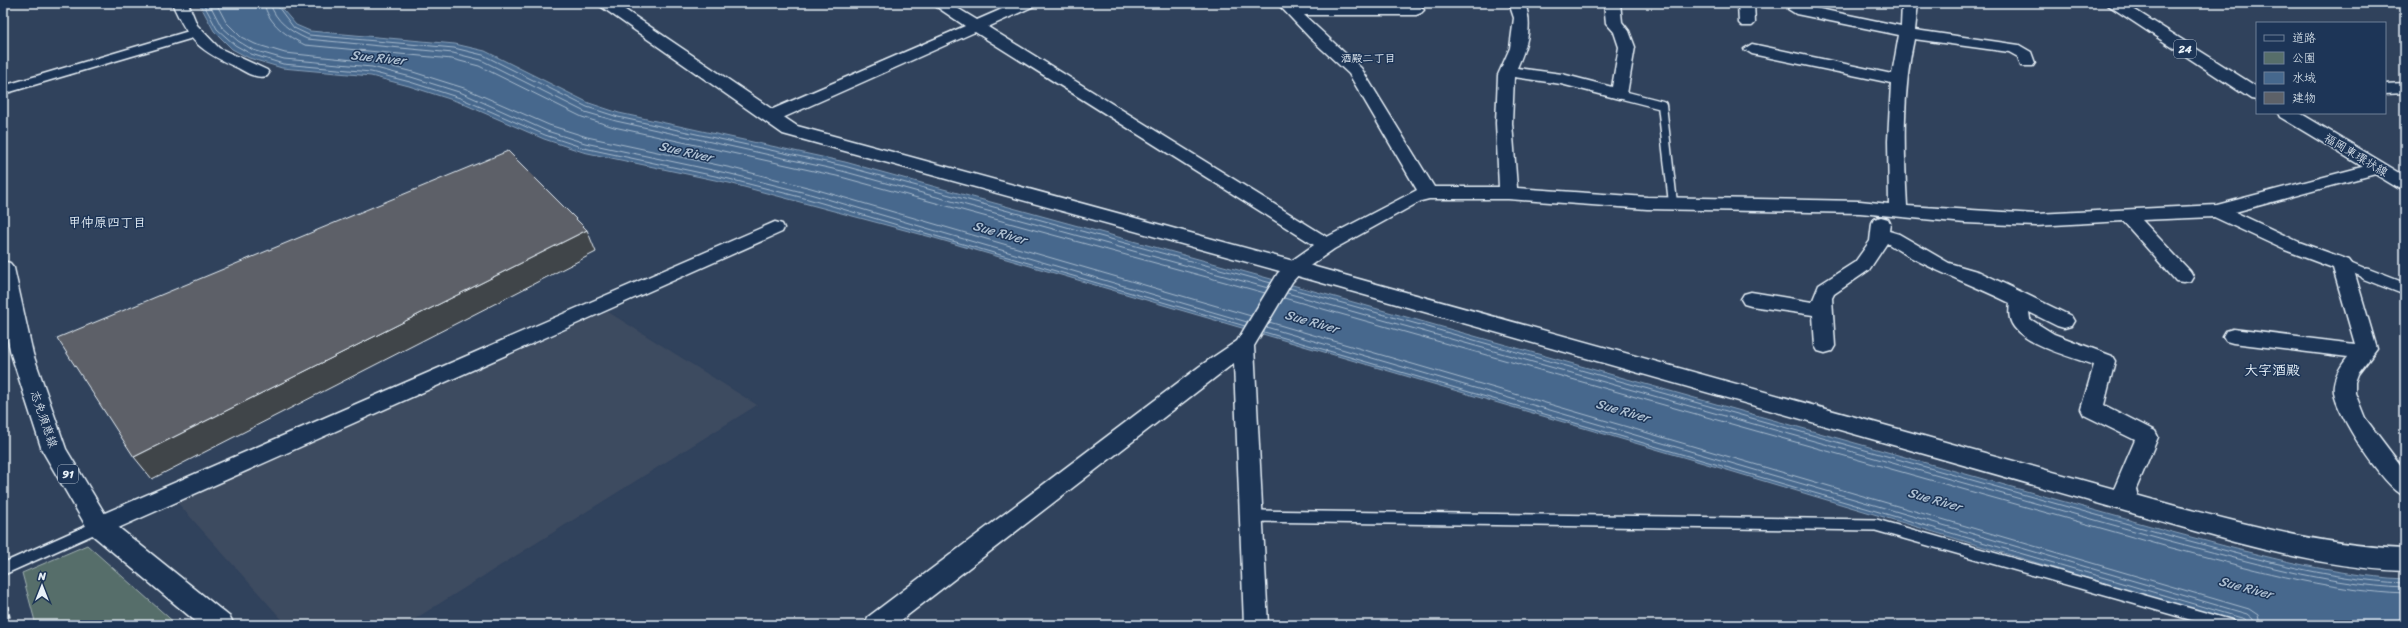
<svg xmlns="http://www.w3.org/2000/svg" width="2408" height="628" viewBox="0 0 2408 628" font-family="Sriracha,'Klee One',sans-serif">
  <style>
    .built { fill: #3e4b60 }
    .green { fill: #576e6a; stroke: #a0b0b1 }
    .water { fill: #46688d; stroke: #879fb8 }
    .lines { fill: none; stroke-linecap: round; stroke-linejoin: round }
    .shore { stroke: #a7bacd; stroke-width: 1 }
    .lane-far1-casing { stroke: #e8f1f8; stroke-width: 11 }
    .lane-casing { stroke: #e8f1f8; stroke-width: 14 }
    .street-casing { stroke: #e8f1f8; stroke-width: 3 }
    .secondary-casing { stroke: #e8f1f8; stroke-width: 3 }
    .primary-casing { stroke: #e8f1f8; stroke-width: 3 }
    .path { stroke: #e8f1f8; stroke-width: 3; stroke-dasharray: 4.5 3.5; stroke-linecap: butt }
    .lane-far1 { stroke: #1d3557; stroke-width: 8 }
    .lane { stroke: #1d3557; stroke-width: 11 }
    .street { fill: #1d3557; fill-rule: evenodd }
    .secondary { fill: #1d3557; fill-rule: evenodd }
    .primary { fill: #1d3557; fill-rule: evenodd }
    .shaded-wall { fill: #414449; stroke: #e8f1f8 }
    .building { fill: #5d6168; stroke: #e8f1f8 }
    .labels { text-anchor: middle; stroke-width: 3; stroke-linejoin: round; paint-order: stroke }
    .shield { fill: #1d3557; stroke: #abb9c8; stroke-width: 1 }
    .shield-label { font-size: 11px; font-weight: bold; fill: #e8f1f8 }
    .far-neighbourhood-label { font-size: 11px; font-weight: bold; fill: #e8f1f8; stroke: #1d3557 }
    .street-label { font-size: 12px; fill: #e8f1f8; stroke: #1d3557 }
    .water-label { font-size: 13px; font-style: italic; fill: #afc1d3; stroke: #1d3557 }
    .neighbourhood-label { font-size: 13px; font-weight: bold; fill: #e8f1f8; stroke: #1d3557 }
    .quarter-label { font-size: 14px; font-weight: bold; fill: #e8f1f8; stroke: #1d3557 }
  </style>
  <rect width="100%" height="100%" fill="#30425c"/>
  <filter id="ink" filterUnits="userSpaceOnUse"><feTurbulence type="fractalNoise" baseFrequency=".025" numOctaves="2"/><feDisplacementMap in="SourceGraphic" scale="8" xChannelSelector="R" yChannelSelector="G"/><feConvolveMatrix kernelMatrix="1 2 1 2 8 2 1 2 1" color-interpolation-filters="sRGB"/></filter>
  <g filter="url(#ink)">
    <polygon class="built" points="608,312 757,405 405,625 287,625 177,502"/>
    <polygon class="green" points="87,545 177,625 36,625 22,573"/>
    <path class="water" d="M199,3H277L296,25L310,31L455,44L485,51L589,103L619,113L845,162L1271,279L2172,532C2248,552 2326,575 2405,579V625H2252L2184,607L1717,467L931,237L729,183L583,152L544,139L459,102L409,86L371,76L282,68L249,58L232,49L214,31Z"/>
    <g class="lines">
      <g class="shore">
        <polyline points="203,3 217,29 235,45 251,54 283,64 371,72 410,82 460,98 545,135 584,148 729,179 808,199 1245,326"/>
        <polyline points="209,3 221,26 238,41 253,50 284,59 372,67 411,77 462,93 547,131 585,143 731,174 810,194 1247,322"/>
        <polyline points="216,3 226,22 241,37 255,44 285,53 373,62 413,72 464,88 549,125 587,137 732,168 811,188 1251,316"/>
        <path d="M264,3C268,24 287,36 305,45L452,59L479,66L582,117L614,127L841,177L1265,293"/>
        <path d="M270,3C275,21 291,32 307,39L453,53L481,60L585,112L616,121L842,171L1268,288"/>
        <polyline points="275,3 294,28 309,35 454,48 483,55 587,107 618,117 844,166 1271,283"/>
        <path d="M1289,288L2171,536C2247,556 2326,580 2405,583"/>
        <path d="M1287,293L2170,541C2247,561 2326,585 2405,588"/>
        <path d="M1284,298L2168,547C2245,567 2325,591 2405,594"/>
        <polyline points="1269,322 2249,609 2258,615 2260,625"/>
        <polyline points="1266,327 2247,614 2253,619 2254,625"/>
        <polyline points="1264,332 2245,619 2249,625"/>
      </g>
      <g class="lane-far1-casing">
        <g id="lane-far1">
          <polyline points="3,90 196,33"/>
          <polyline points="1619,94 1662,105 1673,203"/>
          <polyline points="2342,264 2368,275"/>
        </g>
      </g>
      <g class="lane-casing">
        <g id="lane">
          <polyline points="2366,274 2405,289"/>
          <polyline points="1252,516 1876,525 2229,625"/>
          <polyline points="3,569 99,526"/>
        </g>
      </g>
      <g class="street-casing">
        <g id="street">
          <path d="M172,3H188L197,25L219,48L267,70L269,73L267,76C256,79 247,73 238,68C200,51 189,42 172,3Z"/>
          <path d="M931,3H949L977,20L1016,3H1037L1034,6L988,27L1327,237L1417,190L1349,74L1310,38L1277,3H1293L1296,5L1421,7L1424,10L1421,13L1416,15H1304L1361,68L1434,187H1499L1496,123L1498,75L1510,48L1514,18L1509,3H1525C1533,27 1527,45 1517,68L1562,74L1612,87L1619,47L1614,32L1606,23L1604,3H1620L1622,22L1629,31L1635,47L1627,94L1625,97L1619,99L1561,84L1514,77L1512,123L1517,188L1647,197L1860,201L1889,204L1888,141L1891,83L1752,54L1744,49L1752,44L1892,74L1899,35L1796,14L1788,9L1796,4L1901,26L1902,3H1918L1915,30L2019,45L2031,52L2035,63L2033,66H2021L2018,57L2009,52L1914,39C1902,93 1904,150 1907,206L2036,214L2217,205L2377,163L2383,164L2386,168L2383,172L2235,212L2299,242L2349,260L2352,264L2377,349L2358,374L2355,382V393L2365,418L2405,471V496C2385,489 2336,414 2334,392C2332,379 2340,367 2348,357L2233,343L2226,341L2223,336L2226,331L2233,329L2355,344L2333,268L2285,250L2214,217L2142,220L2190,271L2193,276L2190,281L2183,282L2176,281L2123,221L2036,226L1965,223L1860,213L1647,209L1508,199H1429L1421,201L1334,249L1301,272L1292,282L1254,346L1268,625H1244L1234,363L895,625H865L868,617L1200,366L1237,341L1278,273L1287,264L1314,245L975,32L778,120H766L764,116L766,112L965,26Z"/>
          <polygon points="1738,3 1754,3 1755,23 1752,26 1742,26 1739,23"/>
          <polygon points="2405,83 2405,93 2385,94 2385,84"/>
          <path d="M1881,217L1888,219L1890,223L1889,231L1899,234L1949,263L1980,272L2071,316L2074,321L2071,326L2064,328L2057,326L2029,312L2030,319L2054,334L2112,356L2115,361L2104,405L2155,431L2158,437L2136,489L2139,502L2135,508L2127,511L2119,508L2114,489L2135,440L2084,415L2081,409L2094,365C2072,357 2028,346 2014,327C2008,319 2009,311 2010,303C1968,282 1926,269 1887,243L1869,270L1834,294L1832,298L1835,346L1832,351L1825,353L1818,351L1815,346L1813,315L1751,306L1744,304L1741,299L1744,294L1751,292L1812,302L1819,285L1855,262L1870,241L1872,223L1874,219Z"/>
          <polygon points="775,222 782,224 784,228 782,232 107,533 99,535 91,533 87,526 91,519"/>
        </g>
      </g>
      <g class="secondary-casing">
        <path id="secondary" d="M596,3H615L797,126L1301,263L2179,507C2254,526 2327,546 2405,549V571C2347,569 2291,557 2234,542L1287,273L783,134Z"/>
      </g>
      <g class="primary-casing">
        <g id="primary">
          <polygon points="2105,3 2124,3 2257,87 2257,100 2251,99"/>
          <polygon points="2278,113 2300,113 2405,176 2405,190 2398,188 2280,117"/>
          <polygon points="3,261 10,263 14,268 33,354 66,449 108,519 230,617 234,625 200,625 90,533 42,450 11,354 3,318"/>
        </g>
      </g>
      <polyline class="path" points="3,590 11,625"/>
      <use href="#lane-far1" class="lane-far1"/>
      <use href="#lane" class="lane"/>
      <use href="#street" class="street"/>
      <use href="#secondary" class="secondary"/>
      <use href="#primary" class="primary"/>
    </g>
    <polygon class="shaded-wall" points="587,230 596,252 152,479 134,457"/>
    <polygon class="building" points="508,151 587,230 134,457 57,338"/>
  </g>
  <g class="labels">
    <g class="shield">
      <rect x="2174" y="40" width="22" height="18" rx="3"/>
      <rect x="58" y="465" width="20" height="18" rx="3"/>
    </g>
    <g class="shield-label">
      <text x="2185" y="53">24</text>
      <text x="68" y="478">91</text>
    </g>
    <g class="far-neighbourhood-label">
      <text x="1368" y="62">酒殿二丁目</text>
    </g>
    <g class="street-label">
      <text transform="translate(2356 155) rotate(31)" y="4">福岡東環状線</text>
      <text transform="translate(44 419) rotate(71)" y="4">志免須恵線</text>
    </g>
    <g class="water-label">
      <text transform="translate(378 57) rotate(6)" y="5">Sue River</text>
      <text transform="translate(686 151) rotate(13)" y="5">Sue River</text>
      <text transform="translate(1000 232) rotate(16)" y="5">Sue River</text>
      <text transform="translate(1312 321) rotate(16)" y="5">Sue River</text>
      <text transform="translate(1623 410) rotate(16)" y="5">Sue River</text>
      <text transform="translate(1935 499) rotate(16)" y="5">Sue River</text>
      <text transform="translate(2246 587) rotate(15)" y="5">Sue River</text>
    </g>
    <g class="neighbourhood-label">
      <text x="107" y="227">甲仲原四丁目</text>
    </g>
    <g class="quarter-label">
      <text x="2272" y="375">大字酒殿</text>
    </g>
  </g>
  <rect width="2408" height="628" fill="none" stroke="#1d3557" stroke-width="16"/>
  <rect x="8" y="8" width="2392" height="612" fill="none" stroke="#e8f1f8" stroke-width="1.5" filter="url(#ink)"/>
  <rect x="2256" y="22" width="130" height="92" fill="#1d3557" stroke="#6e8097"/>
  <rect x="2264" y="35" width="20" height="6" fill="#1d3557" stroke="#6e8097"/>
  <text x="2292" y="42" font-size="12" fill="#e8f1f8">道路</text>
  <rect x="2264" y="52" width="20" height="12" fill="#576e6a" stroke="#6e8097"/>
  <text x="2292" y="62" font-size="12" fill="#e8f1f8">公園</text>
  <rect x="2264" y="72" width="20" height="12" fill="#46688d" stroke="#6e8097"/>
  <text x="2292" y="82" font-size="12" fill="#e8f1f8">水域</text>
  <rect x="2264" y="92" width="20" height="12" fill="#5d6168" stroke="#6e8097"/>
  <text x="2292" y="102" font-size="12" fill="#e8f1f8">建物</text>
  <g transform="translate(42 586)" stroke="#1d3557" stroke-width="3" paint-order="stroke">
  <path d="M0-3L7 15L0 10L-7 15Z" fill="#e8f1f8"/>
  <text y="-6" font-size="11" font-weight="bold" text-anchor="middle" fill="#e8f1f8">N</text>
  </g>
</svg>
